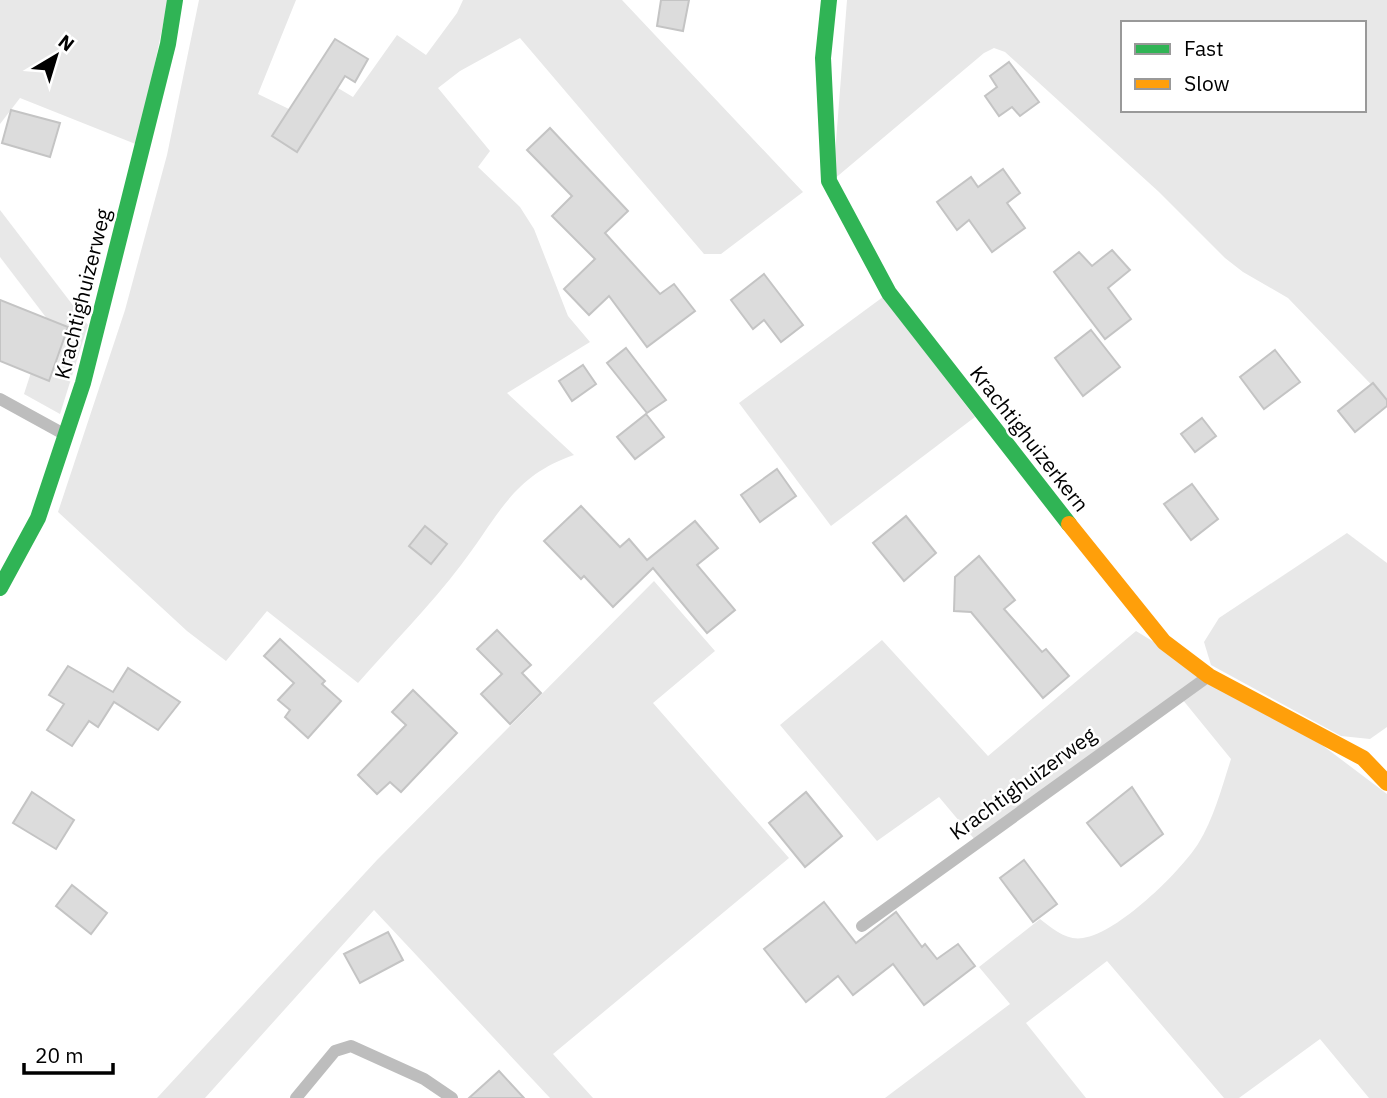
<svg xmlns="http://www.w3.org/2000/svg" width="1387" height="1098" viewBox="0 0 1387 1098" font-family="'IBM Plex Sans',sans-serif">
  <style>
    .green { fill: #e8e8e8; fill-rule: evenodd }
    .building { fill: #dcdcdc; stroke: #c4c4c4; stroke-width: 2 }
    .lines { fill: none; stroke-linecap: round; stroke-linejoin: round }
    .lane { stroke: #bdbdbd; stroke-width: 12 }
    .fast { stroke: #30b455; stroke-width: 16 }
    .slow { stroke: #ff9f0a; stroke-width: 16 }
    .labels { text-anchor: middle; stroke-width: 5; stroke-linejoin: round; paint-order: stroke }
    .street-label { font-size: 21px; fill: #000; stroke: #fff }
  </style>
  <rect width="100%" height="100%" fill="#fff"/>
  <g class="green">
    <polygon points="0,0 168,0 138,145 20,98 0,124"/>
    <path d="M199,0H296L258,94L291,110L316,75L353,97L397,35L426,55L457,13L463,0H622L803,192L721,254H704L520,38L460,71L438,88L490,151L478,167L520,207L534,229L568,316L590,342L507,393L574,455C512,476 498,517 461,565C430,606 392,644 358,683L267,611L226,661L187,631L58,512L125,310L167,155Z"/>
    <path d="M847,0H1387V401L1288,298L1243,272L1225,258L1159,192L1005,52L994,48L984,53L833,180ZM1123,23H1364V110H1123Z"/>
    <polygon points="0,210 88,325 60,414 24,394 48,320 0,257"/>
    <polygon points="883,297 975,417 831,526 739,403"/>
    <polygon points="1347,533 1387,563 1387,727 1370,739 1341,736 1211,665 1204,642 1219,618"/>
    <polygon points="654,581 715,651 653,703 789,858 553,1054 593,1098 550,1098 374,910 205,1098 157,1098 377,860"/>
    <path d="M1136,631L1322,745L1387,794V1098H1369L1320,1039L1239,1098H1224L1107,961L1026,1023L1086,1098H885L1010,1004L979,967L1040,919C1052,928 1066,941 1083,938C1118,933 1179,873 1198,844C1214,818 1222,787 1231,759L1178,694L981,847L939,797L877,841L780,725L882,640L988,756Z"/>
  </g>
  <g class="building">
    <polygon points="661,0 689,0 683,31 657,26"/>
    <polygon points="335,39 368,59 355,82 345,76 297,152 272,136"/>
    <polygon points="1009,62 1039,102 1020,116 1012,107 999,116 985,96 997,87 990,76"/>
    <polygon points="11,110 60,123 50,157 2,143"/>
    <polygon points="550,128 628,211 605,233 660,294 674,284 695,311 647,347 609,296 589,315 564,289 595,259 552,216 572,196 527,150"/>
    <polygon points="1003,169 1020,193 1007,203 1025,228 992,252 969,220 957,230 937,202 971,177 978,187"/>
    <polygon points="1112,250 1130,270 1108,288 1131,319 1105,339 1054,272 1079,252 1092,266"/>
    <polygon points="764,274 803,325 781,342 764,320 753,329 731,300"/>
    <polygon points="0,300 68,327 49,381 0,361"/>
    <polygon points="1091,330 1120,367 1083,396 1055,358"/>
    <polygon points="626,348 666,400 647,413 607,363"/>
    <polygon points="1275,350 1300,382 1264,409 1240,377"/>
    <polygon points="583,365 596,384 572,401 559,381"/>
    <polygon points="1373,383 1387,400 1387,406 1355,432 1338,411"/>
    <polygon points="646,414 664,437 635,459 617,437"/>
    <polygon points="1202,418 1216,436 1195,452 1181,434"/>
    <polygon points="777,469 796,496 760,522 741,495"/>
    <polygon points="1192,484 1218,519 1191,540 1164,504"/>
    <polygon points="581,506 620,547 629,539 647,560 695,521 718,548 697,565 735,610 707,633 653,568 613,607 584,576 581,579 544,541"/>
    <polygon points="906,516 936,553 904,581 873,543"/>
    <polygon points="425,526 447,544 431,564 409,546"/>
    <polygon points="979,556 1015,600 1004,609 1042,652 1046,649 1069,676 1043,698 971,612 954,611 955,577"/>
    <polygon points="497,630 531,665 522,673 541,693 510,724 481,694 502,674 477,649"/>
    <polygon points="280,639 325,681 322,684 341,701 308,738 285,717 290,710 278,700 294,683 264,656"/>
    <polygon points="68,666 113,692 128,668 180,702 158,730 114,702 98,727 89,721 72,746 47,730 64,704 49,695"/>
    <polygon points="413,690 457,733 401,792 390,782 377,794 358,775 406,725 392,712"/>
    <polygon points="1132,787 1163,834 1121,866 1087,823"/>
    <polygon points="32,792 74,820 56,849 13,823"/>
    <polygon points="806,792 842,836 805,867 769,823"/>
    <polygon points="1024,860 1057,904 1033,922 1000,878"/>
    <polygon points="72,885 107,913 91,934 56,906"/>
    <polygon points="824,902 856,943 896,912 922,947 925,944 937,959 958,944 975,966 924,1005 893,964 853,995 838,976 806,1002 764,949"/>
    <polygon points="388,932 403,960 360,983 344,954"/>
    <polygon points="499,1071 524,1098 469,1098"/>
  </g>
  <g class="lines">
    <g class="lane">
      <polyline points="0,399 62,433"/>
      <polyline points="862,926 1206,678"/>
      <polyline points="296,1098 335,1051 351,1046 424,1079 452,1098"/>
    </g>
    <g class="fast">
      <polyline points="829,0 823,58 829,181 889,293 1069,524"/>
      <polyline points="0,588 38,518 83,383 168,44 175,0"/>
    </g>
    <polyline class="slow" points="1069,524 1164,642 1209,676 1363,758 1387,783"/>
  </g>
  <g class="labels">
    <g class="street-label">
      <text transform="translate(83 294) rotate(-76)" y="7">Krachtighuizerweg</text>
      <text transform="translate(1029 439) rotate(52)" y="7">Krachtighuizerkern</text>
      <text transform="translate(1023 784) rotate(-36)" y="7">Krachtighuizerweg</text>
    </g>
  </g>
  <rect x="1121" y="21" width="245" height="91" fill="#ffffff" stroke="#999999" stroke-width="2"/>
  <rect x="1135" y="44" width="35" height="10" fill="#30b455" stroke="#999999" stroke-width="2"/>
  <text x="1184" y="56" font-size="21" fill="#000000">Fast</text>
  <rect x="1135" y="79" width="35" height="10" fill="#ff9f0a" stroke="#999999" stroke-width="2"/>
  <text x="1184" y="91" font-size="21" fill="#000000">Slow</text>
  <g transform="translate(56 56) rotate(38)" stroke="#ffffff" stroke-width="5" paint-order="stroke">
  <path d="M0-5L12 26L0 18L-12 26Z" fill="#000000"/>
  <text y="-10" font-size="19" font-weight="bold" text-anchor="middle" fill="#000000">N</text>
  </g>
  <path d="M24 1063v10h89v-10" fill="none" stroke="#000000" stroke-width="3.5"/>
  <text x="35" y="1063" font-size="21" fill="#000000" stroke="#ffffff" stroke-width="5" paint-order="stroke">20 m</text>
</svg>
